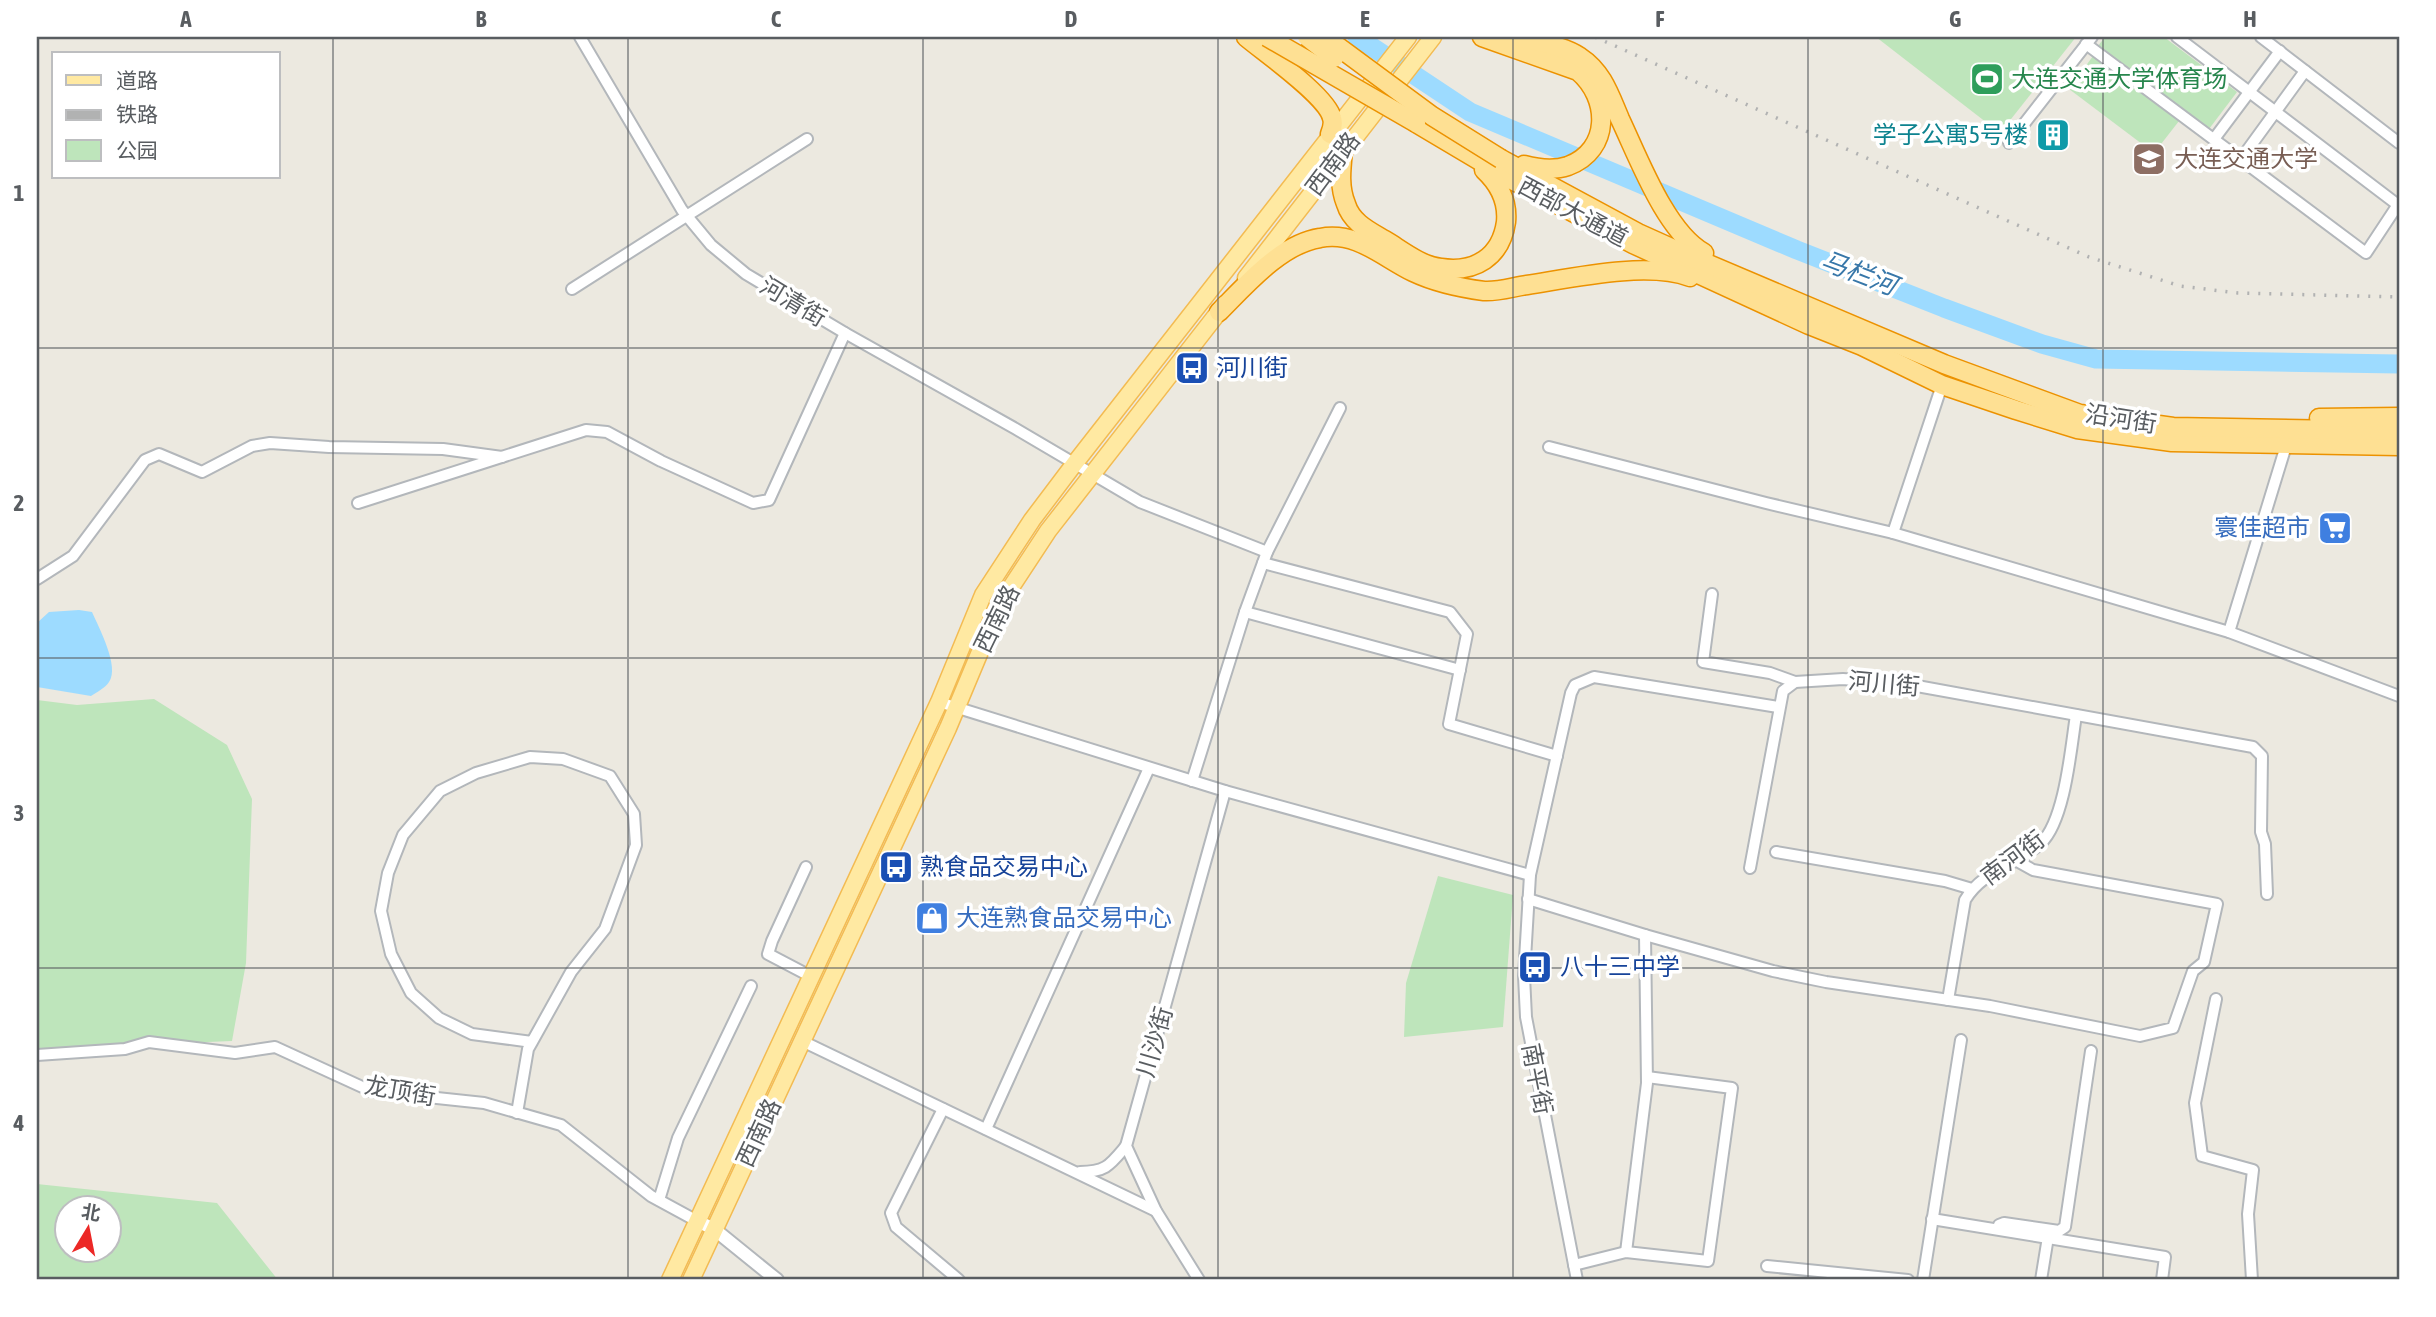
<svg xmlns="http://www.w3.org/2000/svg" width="2436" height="1317" viewBox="0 0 2436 1317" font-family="'Asap Condensed','Noto Sans SC',sans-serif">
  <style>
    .green { fill: #bee5bb; fill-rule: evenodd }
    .water { fill: #9ddbff }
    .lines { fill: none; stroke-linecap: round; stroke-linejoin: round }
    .river { stroke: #9ddbff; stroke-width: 19 }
    .minor-casing { stroke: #b3b7bb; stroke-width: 14 }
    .tertiary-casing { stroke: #b3b7bb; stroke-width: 16 }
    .primary-casing { stroke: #f3bb52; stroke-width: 19 }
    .trunk-casing { stroke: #ec9200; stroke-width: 21 }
    .minor { stroke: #fff; stroke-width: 10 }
    .tertiary { stroke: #fff; stroke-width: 12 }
    .primary { stroke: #ffe9a2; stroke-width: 16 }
    .trunk { stroke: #fee093; stroke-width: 18 }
    .rail { stroke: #b1b2b2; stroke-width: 3.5; stroke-dasharray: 2 9; stroke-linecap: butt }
    .trunk-bridge-casing { stroke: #ec9200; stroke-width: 21; stroke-linecap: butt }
    .trunk-bridge { stroke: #fee093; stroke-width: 18 }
    .grid { fill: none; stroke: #595d61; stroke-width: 2; stroke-opacity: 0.55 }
    .labels { text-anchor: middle; stroke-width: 7; stroke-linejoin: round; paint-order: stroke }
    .leisure-label { font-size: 24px; fill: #27864d; stroke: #fff; text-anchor: start }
    .culture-label { font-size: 24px; fill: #0d838f; stroke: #fff; text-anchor: end }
    .education-label { font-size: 24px; fill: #785e54; stroke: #fff; text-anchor: start }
    .street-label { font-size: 24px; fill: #595d61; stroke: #fff }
    .transit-label { font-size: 24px; fill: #164399; stroke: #fff; text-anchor: start }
    .shop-label { font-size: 24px; fill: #366cbe; stroke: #fff; text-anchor: end }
    .water-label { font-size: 26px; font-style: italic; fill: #3777a9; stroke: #fff }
    .neatline { fill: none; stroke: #595d61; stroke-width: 2.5 }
    .grid-label { font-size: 23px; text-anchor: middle; font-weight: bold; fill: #595d61 }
  </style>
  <rect width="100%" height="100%" fill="#ece9e0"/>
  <g class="green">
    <polygon points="1876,37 2076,37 2000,133"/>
    <polygon points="2105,37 2164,37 2237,92 2209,129 2098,46"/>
    <polygon points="2093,56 2179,121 2154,153 2069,89"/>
    <polygon points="154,699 227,745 252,799 246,963 232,1041 37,1049 37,700 77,705"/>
    <polygon points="1438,876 1513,895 1503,1027 1404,1037 1406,983"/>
    <path d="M37,1184L217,1203L278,1280H37ZM108,1208V1250H66V1208Z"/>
  </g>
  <path class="water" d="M79,610L92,612C99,628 120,667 109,682C105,688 97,692 91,696L37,687V623L49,612Z"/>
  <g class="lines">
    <polyline class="river" points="1357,37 1470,112 1797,250 1944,308 2042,344 2096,359 2399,364"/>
    <g class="minor-casing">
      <g id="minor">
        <polyline points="580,37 682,210 711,245 746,274 845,333 1016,429 1140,502 1267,552"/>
        <polyline points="2177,37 2398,205"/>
        <polyline points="2261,37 2399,143"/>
        <polyline points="2086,44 2366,253 2399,203"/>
        <polyline points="2214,139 2280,51"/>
        <polyline points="2009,143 2092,37"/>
        <polyline points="2241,159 2305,71"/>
        <polyline points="572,289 807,139"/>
        <polyline points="1549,447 1766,503 1893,533 1942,385"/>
        <polyline points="358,503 586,430 607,432 661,461 753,503 769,500 845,333"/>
        <polyline points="1893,533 2229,632 2399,696"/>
        <polyline points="1263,563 1450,612 1467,634 1449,724 1557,756"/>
        <polyline points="37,579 73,556 145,460 159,454 202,472 252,446 270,443 329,447 443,449 502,457"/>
        <polyline points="1712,594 1703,662 1770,673 1795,682"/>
        <polyline points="1245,612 1460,670"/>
        <polyline points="2229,632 2285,449"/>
        <polyline points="939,702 1225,791 1530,875"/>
        <polyline points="1192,781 1245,612 1267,552 1340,408"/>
        <polyline points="1776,852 1945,881 1972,889"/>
        <polyline points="806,867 772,941 768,954 810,976"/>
        <polyline points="1750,868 1783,691 1795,682 1843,679 1917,686 2253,747 2262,756 2261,832 2265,844 2267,894"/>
        <polyline points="1528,899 1645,935 1773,971 1826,982 1990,1006 2140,1036 2173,1028 2193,971 2204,962 2217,904 2033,870 2015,860"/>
        <polyline points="2216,999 2195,1103 2202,1156 2253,1170 2248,1214 2252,1280"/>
        <path d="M1948,1000L1965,900C1983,870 2017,865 2041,843C2065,821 2071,747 2076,715"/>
        <polyline points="802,1041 1156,1211"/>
        <polyline points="37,1055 125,1049 149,1042 235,1053 275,1047 371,1091 484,1103 561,1125 651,1196 697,1221"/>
        <polyline points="943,1109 891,1213 896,1227 959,1280"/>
        <polyline points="517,1113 528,1049 532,1042 571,972 605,929 636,845 634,814 610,776 563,759 530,757 476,773 440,791 403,835 388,873 381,911 391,954 411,993 439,1018 472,1034 532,1042"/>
        <polyline points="986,1129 1149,768"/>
        <path d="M1080,1172C1106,1172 1110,1165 1126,1146"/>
        <polyline points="659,1200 678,1138 751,986"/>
        <polyline points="1932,1219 2165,1257 2162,1280"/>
        <polyline points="1999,1225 2004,1223 2059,1231 2065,1227 2091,1051"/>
        <polyline points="1626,1252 1647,1083 1645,935"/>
        <polyline points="1574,1265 1626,1252 1708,1261 1732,1088 1647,1077"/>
        <polyline points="1767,1266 1908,1280"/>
        <polyline points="1199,1280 1156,1211 1126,1146 1225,791"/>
        <polyline points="1577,1280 1526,1017 1524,976 1530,875 1571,693 1575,685 1594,677 1778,707"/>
        <polyline points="1923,1280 1961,1040"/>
        <polyline points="2041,1280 2048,1237"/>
      </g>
    </g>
    <g class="tertiary-casing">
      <polyline id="tertiary" points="697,1221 714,1229 777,1280"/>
    </g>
    <g class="primary-casing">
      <g id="primary">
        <polyline points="1246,278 1433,37"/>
        <polyline points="670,1280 939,702 983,595 1032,520 1075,463 1408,37"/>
        <polyline points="691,1280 948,728 1000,604 1048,531 1225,304"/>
      </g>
    </g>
    <g class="trunk-casing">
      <g id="trunk">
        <path d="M1246,37C1265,53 1327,96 1332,118C1334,124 1332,129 1330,134"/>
        <path d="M1482,37L1578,71C1610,98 1611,150 1568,166C1553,171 1539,169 1524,165"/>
        <path d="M1519,37C1538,42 1564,46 1580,57C1603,72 1610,96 1620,119C1639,159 1666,232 1704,253"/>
        <polyline points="1416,123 1512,180 1633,244 1809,325 1862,346 1942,385 2016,410 2077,429 2172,442 2399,446"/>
        <path d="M1343,151C1341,170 1339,187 1346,204C1352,224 1372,232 1388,242C1404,252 1422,266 1441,268C1475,273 1501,257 1506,222C1508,201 1499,184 1484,170"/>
        <polyline points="1501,159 1638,233 1687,255 1944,364 2080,414 2173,427 2399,431"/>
        <path d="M1219,312C1246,285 1281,244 1320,238C1357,231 1382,257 1413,272C1434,282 1461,288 1484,291C1498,292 1513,287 1527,285C1572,278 1647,261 1690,277"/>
        <polyline points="2319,418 2399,417"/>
      </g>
    </g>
    <use href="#minor" class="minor"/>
    <use href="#tertiary" class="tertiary"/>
    <use href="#primary" class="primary"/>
    <use href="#trunk" class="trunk"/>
    <polyline class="rail" points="1595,37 2089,257 2180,286 2238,293 2399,297"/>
    <g class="trunk-bridge-casing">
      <g id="trunk-bridge">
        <polyline points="1267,37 1416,123"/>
        <polyline points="1307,37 1334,58"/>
        <polyline points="1325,37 1432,116 1501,159"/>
      </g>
    </g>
    <use href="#trunk-bridge" class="trunk-bridge"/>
  </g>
  <path class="grid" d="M333,37V1280M628,37V1280M923,37V1280M1218,37V1280M1513,37V1280M1808,37V1280M2103,37V1280M37,348H2399M37,658H2399M37,968H2399"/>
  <defs>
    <g id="stadium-square" transform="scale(1.75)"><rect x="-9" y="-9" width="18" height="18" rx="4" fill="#2e9e5b" stroke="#fff"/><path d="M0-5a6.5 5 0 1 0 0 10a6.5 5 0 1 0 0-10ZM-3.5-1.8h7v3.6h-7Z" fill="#fff"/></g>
    <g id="building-square" transform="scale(1.75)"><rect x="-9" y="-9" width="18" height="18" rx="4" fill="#0f9aa8" stroke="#fff"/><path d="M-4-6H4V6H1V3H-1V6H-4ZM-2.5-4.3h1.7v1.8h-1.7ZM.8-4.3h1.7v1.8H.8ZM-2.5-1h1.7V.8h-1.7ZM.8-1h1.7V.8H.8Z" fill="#fff"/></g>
    <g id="university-square" transform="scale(1.75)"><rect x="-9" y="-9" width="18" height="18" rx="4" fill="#8d6e63" stroke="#fff"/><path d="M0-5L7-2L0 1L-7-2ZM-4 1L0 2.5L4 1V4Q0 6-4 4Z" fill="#fff"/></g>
    <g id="bus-square" transform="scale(1.75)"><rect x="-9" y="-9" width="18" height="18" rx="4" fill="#1a4fb4" stroke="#fff"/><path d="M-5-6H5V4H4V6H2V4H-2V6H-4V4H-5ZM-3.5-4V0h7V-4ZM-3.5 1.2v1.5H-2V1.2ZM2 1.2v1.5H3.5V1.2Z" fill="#fff"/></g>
    <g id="supermarket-square" transform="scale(1.75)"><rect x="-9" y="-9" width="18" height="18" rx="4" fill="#3f7fe0" stroke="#fff"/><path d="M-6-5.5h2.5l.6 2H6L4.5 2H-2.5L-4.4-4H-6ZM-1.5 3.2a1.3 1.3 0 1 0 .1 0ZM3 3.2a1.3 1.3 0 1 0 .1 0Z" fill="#fff"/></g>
    <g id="shop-square" transform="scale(1.75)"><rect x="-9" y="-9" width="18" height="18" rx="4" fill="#3f7fe0" stroke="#fff"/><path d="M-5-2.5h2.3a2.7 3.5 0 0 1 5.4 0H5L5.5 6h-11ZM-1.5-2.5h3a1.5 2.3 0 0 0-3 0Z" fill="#fff"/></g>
  </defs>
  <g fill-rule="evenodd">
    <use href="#stadium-square" x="1987" y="79"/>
    <use href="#building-square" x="2053" y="135"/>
    <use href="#university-square" x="2149" y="159"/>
    <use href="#bus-square" x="1192" y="368"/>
    <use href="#supermarket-square" x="2335" y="528"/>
    <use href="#bus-square" x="896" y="867"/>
    <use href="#shop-square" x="932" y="918"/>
    <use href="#bus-square" x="1535" y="967"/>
  </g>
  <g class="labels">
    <g class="leisure-label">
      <text x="2011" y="87">大连交通大学体育场</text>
    </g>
    <g class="culture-label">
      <text x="2028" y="143">学子公寓5号楼</text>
    </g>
    <g class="education-label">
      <text x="2174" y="167">大连交通大学</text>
    </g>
    <g class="street-label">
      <text transform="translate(1333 164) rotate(-53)" y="8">西南路</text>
      <text transform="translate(1573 212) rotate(28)" y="8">西部大通道</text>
      <text transform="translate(793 302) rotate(31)" y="8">河清街</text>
      <text transform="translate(2121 419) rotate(9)" y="8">沿河街</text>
      <text transform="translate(997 619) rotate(-64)" y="8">西南路</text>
      <text transform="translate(1884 684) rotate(5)" y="8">河川街</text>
      <text transform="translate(2013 858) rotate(-37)" y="8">南河街</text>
      <text transform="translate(1155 1042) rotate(-74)" y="8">川沙街</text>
      <text transform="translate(1537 1079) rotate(79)" y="8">南平街</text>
      <text transform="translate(400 1091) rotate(10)" y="8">龙顶街</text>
      <text transform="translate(759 1133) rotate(-65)" y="8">西南路</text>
    </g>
    <g class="transit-label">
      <text x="1216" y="376">河川街</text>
      <text x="920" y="875">熟食品交易中心</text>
      <text x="1560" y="975">八十三中学</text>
    </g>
    <g class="shop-label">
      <text x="2310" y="536">寰佳超市</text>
      <text x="956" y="926" text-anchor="start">大连熟食品交易中心</text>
    </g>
    <g class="water-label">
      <text transform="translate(1859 273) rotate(21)" y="9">马栏河</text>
    </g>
  </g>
  <rect width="2436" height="1317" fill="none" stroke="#ffffff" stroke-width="77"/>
  <rect x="52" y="52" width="228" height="126" fill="#ffffff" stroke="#bdbec0" stroke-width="2"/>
  <rect x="66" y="75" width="35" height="10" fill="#ffe9a2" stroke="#bdbec0" stroke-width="2"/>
  <text x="116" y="88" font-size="21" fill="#595d61">道路</text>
  <rect x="66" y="110" width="35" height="10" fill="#b1b2b2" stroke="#bdbec0" stroke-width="2"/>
  <text x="116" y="122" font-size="21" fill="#595d61">铁路</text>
  <rect x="66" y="140" width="35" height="21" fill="#bee5bb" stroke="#bdbec0" stroke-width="2"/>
  <text x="116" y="158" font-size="21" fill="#595d61">公园</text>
  <g transform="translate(88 1229) rotate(10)"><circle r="33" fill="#ffffff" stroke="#bdbec0" stroke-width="2"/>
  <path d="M0-5L12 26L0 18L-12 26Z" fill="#ec2826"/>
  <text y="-10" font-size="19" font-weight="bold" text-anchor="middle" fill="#595d61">北</text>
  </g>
  <rect x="38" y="38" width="2360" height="1240" class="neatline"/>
  <g class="grid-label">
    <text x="186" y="27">A</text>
    <text x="481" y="27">B</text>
    <text x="776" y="27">C</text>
    <text x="1071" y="27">D</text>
    <text x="1365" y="27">E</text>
    <text x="1660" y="27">F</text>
    <text x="1955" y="27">G</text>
    <text x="2250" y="27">H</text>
    <text x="19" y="201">1</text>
    <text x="19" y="511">2</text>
    <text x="19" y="821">3</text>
    <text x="19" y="1131">4</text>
  </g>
</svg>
